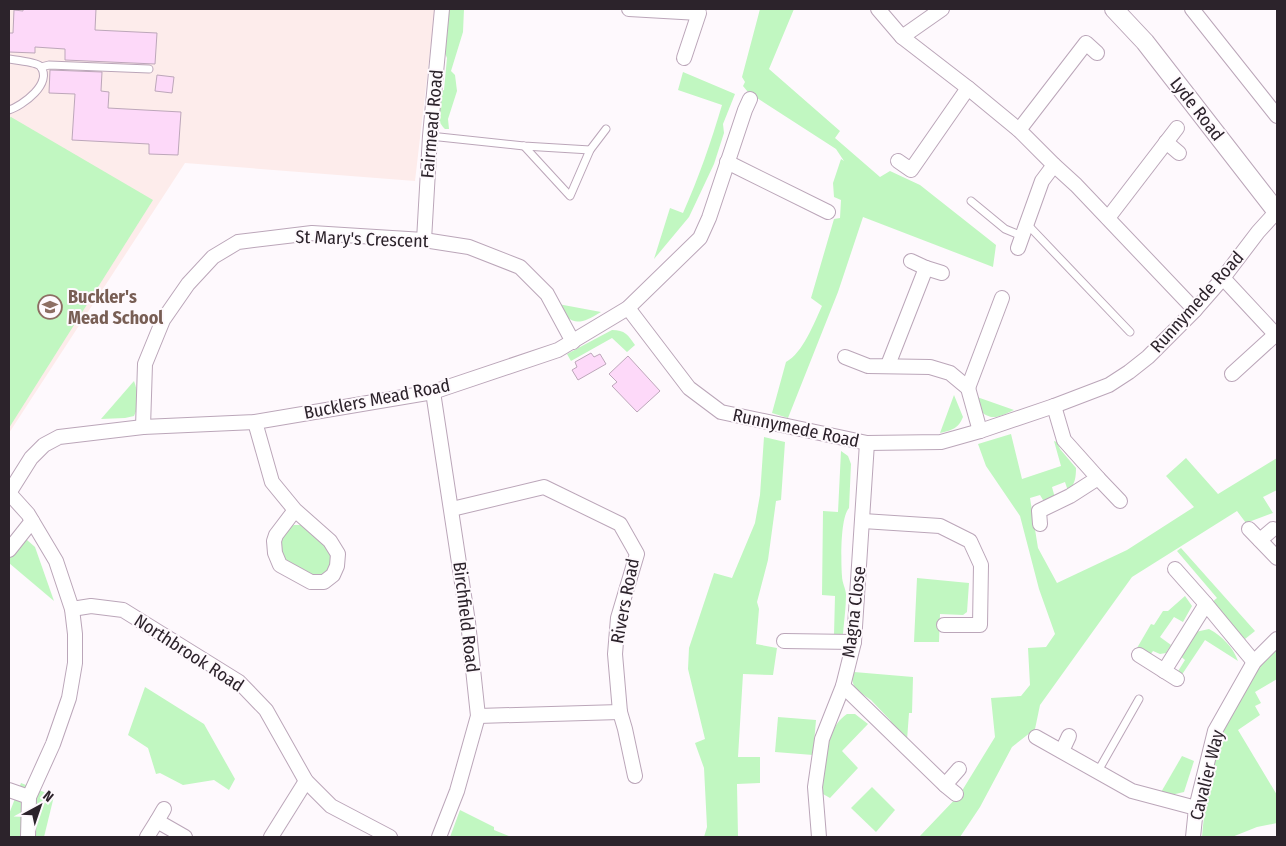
<svg xmlns="http://www.w3.org/2000/svg" width="1286" height="846" viewBox="0 0 1286 846" font-family="'Fira Sans Condensed',sans-serif">
  <style>
    .education { fill: #fdeceb }
    .green { fill: #c1f7c1 }
    .building { fill: #fdd9f9; stroke: #bda7ba }
    .lines { fill: none; stroke-linecap: round; stroke-linejoin: round }
    .service-casing { stroke: #bba6b9; stroke-width: 9 }
    .minor-casing { stroke: #bba6b9; stroke-width: 16 }
    .tertiary-casing { stroke: #bba6b9; stroke-width: 20 }
    .service { stroke: #fff; stroke-width: 7 }
    .minor { stroke: #fff; stroke-width: 14 }
    .tertiary { stroke: #fff; stroke-width: 18 }
    .labels { text-anchor: middle; stroke-width: 4; stroke-linejoin: round; paint-order: stroke }
    .street-label { font-size: 18px; fill: #2c232b; stroke: #fef9fd }
    .education-label { font-size: 18px; font-weight: bold; fill: #785e54; stroke: #fef9fd; text-anchor: start }
  </style>
  <rect width="100%" height="100%" fill="#fef9fd"/>
  <polygon class="education" points="9,9 435,9 415,181 185,163 9,433"/>
  <g class="green">
    <path d="M449,9H464L463,32L451,71L455,75L457,91L448,119L449,129H445C434,118 437,107 438,93L444,90L447,58L442,46L444,13Z"/>
    <path d="M760,9H794L769,69L840,131L835,138L880,177L890,171L920,185L996,245L993,267L863,217L838,292L788,418L772,413L786,362C803,353 814,323 822,306L811,298L834,219L840,218L841,200L834,197L833,183L841,159L844,161L836,149L754,96L752,97L743,86L745,82L742,77Z"/>
    <path d="M683,72L735,94L723,124L724,133L714,164L689,217L654,259L670,208L683,213C699,177 711,142 722,105L678,90Z"/>
    <polygon points="11,117 153,200 9,428 9,118"/>
    <path d="M558,304L601,312C580,325 570,327 558,304Z"/>
    <path d="M612,330C625,330 628,335 635,345L627,352L612,338L571,361L567,354Z"/>
    <path d="M134,381C138,392 140,405 134,416L125,418L101,419Z"/>
    <path d="M954,395L963,417C958,429 952,430 940,433Z"/>
    <path d="M977,397L1014,410C998,417 992,422 978,409Z"/>
    <path d="M1011,434L1022,479L1061,466L1054,441L1057,442L1060,449L1076,468C1076,477 1075,485 1068,491L1065,482L1052,487L1055,498L1048,502L1043,500L1040,495L1030,498L1038,548L1057,583L1127,550L1194,507L1166,476L1186,458L1218,494L1277,458V490L1263,497L1273,513L1246,523L1237,511L1132,577L1040,705L1035,729L1012,747L980,807L960,837H919L960,794L995,737L991,698L1021,696L1030,685L1028,648L1046,647L1055,634L1039,589L1020,516L986,466L978,444Z"/>
    <polygon points="764,437 785,442 781,500 776,501 768,560 757,602 759,609 756,644 777,648 773,675 743,674 738,757 760,757 760,783 737,784 738,837 704,837 707,827 704,768 695,743 705,739 688,669 689,648 714,573 732,578 755,523 760,495"/>
    <path d="M841,451L848,456L851,464L849,508C840,518 841,562 842,576C842,583 846,589 846,595C846,608 844,621 843,634L841,636L834,635L835,596L822,595L823,511L838,512Z"/>
    <path d="M294,525H303L334,553L329,573L316,577L300,571L284,561L278,551C280,538 282,531 294,525Z"/>
    <polygon points="27,540 35,547 54,601 9,563 9,555 19,541"/>
    <polygon points="1181,548 1255,631 1245,639 1211,603 1217,598 1177,551"/>
    <polygon points="917,578 969,583 967,612 963,615 940,614 939,642 914,642"/>
    <polygon points="1185,596 1192,606 1183,622 1174,617 1160,637 1171,645 1166,653 1160,654 1153,651 1150,655 1137,648 1151,624 1154,625 1163,611 1168,611"/>
    <path d="M1209,629C1222,636 1233,647 1238,661L1205,640L1179,679L1175,676L1185,660L1177,653L1191,633Z"/>
    <path d="M1277,648V679L1255,692L1261,703L1255,706L1260,715L1238,730L1277,795V823L1257,827L1232,837H1202C1208,768 1224,697 1277,648Z"/>
    <polygon points="854,672 913,677 912,713 909,713 907,740 893,726 890,720 871,700 855,689 852,680"/>
    <polygon points="145,687 204,724 235,779 229,790 214,780 183,785 160,773 156,774 148,748 128,735"/>
    <path d="M847,714H855L868,724L842,751L858,768L830,798L823,794C823,769 824,729 847,714Z"/>
    <polygon points="778,717 816,720 813,755 775,752"/>
    <polygon points="1182,756 1194,761 1184,792 1171,795 1160,794"/>
    <polygon points="21,783 54,796 44,837 9,837 9,814"/>
    <polygon points="872,787 895,810 876,832 851,808"/>
    <polygon points="460,810 494,827 494,830 511,837 450,837"/>
  </g>
  <g class="building">
    <polygon points="23,9 96,9 95,30 157,33 155,64 65,60 65,49 35,47 35,53 9,52 9,33 13,33 14,10 23,11"/>
    <polygon points="50,70 102,72 101,91 109,92 108,108 181,112 178,155 149,154 149,144 72,140 75,94 49,93"/>
    <polygon points="157,75 174,77 172,93 155,91"/>
    <polygon points="591,353 594,357 600,354 606,364 578,380 572,370 577,367 575,362"/>
    <polygon points="628,356 660,391 637,412 612,386 617,382 609,374"/>
  </g>
  <g class="lines">
    <g class="service-casing">
      <g id="service">
        <path d="M9,59C15,60 36,62 40,66C54,83 22,106 9,110"/>
        <polyline points="41,67 49,65 149,69"/>
        <polyline points="430,136 524,146 590,150 606,129"/>
        <polyline points="524,146 570,196 590,150"/>
        <polyline points="971,201 1005,229 1022,236"/>
        <polyline points="1027,224 1130,332"/>
        <polyline points="1098,771 1139,699"/>
      </g>
    </g>
    <g class="minor-casing">
      <g id="minor">
        <polyline points="629,9 699,13 684,58"/>
        <polyline points="878,9 902,37 968,88 1019,130 1054,165 1076,185 1195,310"/>
        <polyline points="1192,9 1277,116"/>
        <polyline points="902,37 942,9"/>
        <polyline points="1019,130 1086,43 1097,53"/>
        <polyline points="1166,142 1179,153"/>
        <polyline points="898,161 911,170 968,88"/>
        <polyline points="727,162 828,212"/>
        <polyline points="1108,218 1177,128"/>
        <polyline points="424,240 430,136 442,9"/>
        <polyline points="1018,248 1042,181 1054,165"/>
        <polyline points="926,268 942,273"/>
        <polyline points="1223,278 1277,336"/>
        <polyline points="628,308 689,388 721,412 867,443 941,442 980,431 1054,406 1109,385 1129,372 1148,357 1195,310 1223,278 1258,232 1277,211"/>
        <polyline points="845,357 868,366 930,367 950,373 968,388 980,431"/>
        <polyline points="888,365 926,268 911,261"/>
        <polyline points="1232,374 1276,334"/>
        <polyline points="968,388 1002,298"/>
        <polyline points="433,392 468,622 478,716 457,791 439,837"/>
        <polyline points="255,422 272,482 295,510 330,541 338,554 337,566 333,575 324,582 311,582 280,565 275,553 274,541 276,535 295,510"/>
        <polyline points="143,427 145,364 163,320 188,284 213,257 238,242 312,233 424,240 469,247 520,267 547,294 573,342"/>
        <polyline points="1098,478 1120,501"/>
        <polyline points="9,493 31,458 44,445 59,437 143,427 255,422 433,392 558,350 628,308 700,238 709,218 745,110 750,99"/>
        <polyline points="9,493 28,514 56,561 72,609 75,634 75,663 69,698 53,744 29,797 28,837"/>
        <polyline points="452,509 544,487 620,524 637,554 618,618 615,654 620,712 478,716"/>
        <polyline points="863,521 940,526 970,541 981,565 980,625 944,625"/>
        <polyline points="1040,524 1039,511 1070,496 1098,478 1064,440 1054,406"/>
        <polyline points="1249,529 1277,558"/>
        <polyline points="1260,540 1273,529"/>
        <polyline points="9,550 32,521"/>
        <polyline points="1175,569 1206,604"/>
        <polyline points="72,609 91,606 123,610 239,682 266,710 306,781 331,806 390,837"/>
        <polyline points="784,641 854,642"/>
        <polyline points="1139,655 1177,679"/>
        <polyline points="1164,671 1206,604 1254,662"/>
        <polyline points="843,686 945,785"/>
        <polyline points="620,712 625,729 635,776"/>
        <polyline points="1036,737 1132,791 1196,808"/>
        <polyline points="1062,751 1069,736"/>
        <polyline points="9,790 29,797"/>
        <polyline points="956,794 945,785 959,769"/>
        <polyline points="157,821 164,809"/>
        <polyline points="147,837 157,821 185,837"/>
        <polyline points="271,837 306,781"/>
        <polyline points="819,837 815,787 822,739 843,686 854,642 867,443"/>
        <polyline points="1193,837 1196,808 1215,731 1254,662 1277,639"/>
      </g>
    </g>
    <g class="tertiary-casing">
      <polyline id="tertiary" points="1114,9 1145,42 1277,212"/>
    </g>
    <use href="#service" class="service"/>
    <use href="#minor" class="minor"/>
    <use href="#tertiary" class="tertiary"/>
  </g>
  <defs>
    <g id="school-ring" transform="scale(1.25)"><circle r="9.5" fill="#fef9fd" stroke="#8d6e63" stroke-width="1.5"/><path d="M0-5L7-2L0 1L-7-2ZM-4 1L0 2.5L4 1V4Q0 6-4 4Z" fill="#8d6e63"/></g>
  </defs>
  <g fill-rule="evenodd">
    <use href="#school-ring" x="50" y="307"/>
  </g>
  <g class="labels">
    <g class="street-label">
      <text transform="translate(1197 109) rotate(52)" y="6">Lyde Road</text>
      <text transform="translate(432 124) rotate(-85)" y="6">Fairmead Road</text>
      <text transform="translate(362 239) rotate(2)" y="6">St Mary's Crescent</text>
      <text transform="translate(1197 302) rotate(-48)" y="6">Runnymede Road</text>
      <text transform="translate(377 399) rotate(-11)" y="6">Bucklers Mead Road</text>
      <text transform="translate(796 428) rotate(12)" y="6">Runnymede Road</text>
      <text transform="translate(625 601) rotate(-79)" y="6">Rivers Road</text>
      <text transform="translate(854 612) rotate(-83)" y="6">Magna Close</text>
      <text transform="translate(466 617) rotate(83)" y="6">Birchfield Road</text>
      <text transform="translate(189 653) rotate(33)" y="6">Northbrook Road</text>
      <text transform="translate(1207 775) rotate(-76)" y="6">Cavalier Way</text>
    </g>
    <g class="education-label">
      <text x="68" y="303">Buckler's<tspan x="68" dy="21">Mead School</tspan></text>
    </g>
  </g>
  <rect width="1286" height="846" fill="none" stroke="#2c232b" stroke-width="20"/>
  <g transform="translate(40 806) rotate(40)" stroke="#fef9fd" stroke-width="4" paint-order="stroke">
  <path d="M0-4L9 19L0 12L-9 19Z" fill="#2c232b"/>
  <text y="-8" font-size="14" font-weight="bold" text-anchor="middle" fill="#2c232b">N</text>
  </g>
</svg>
